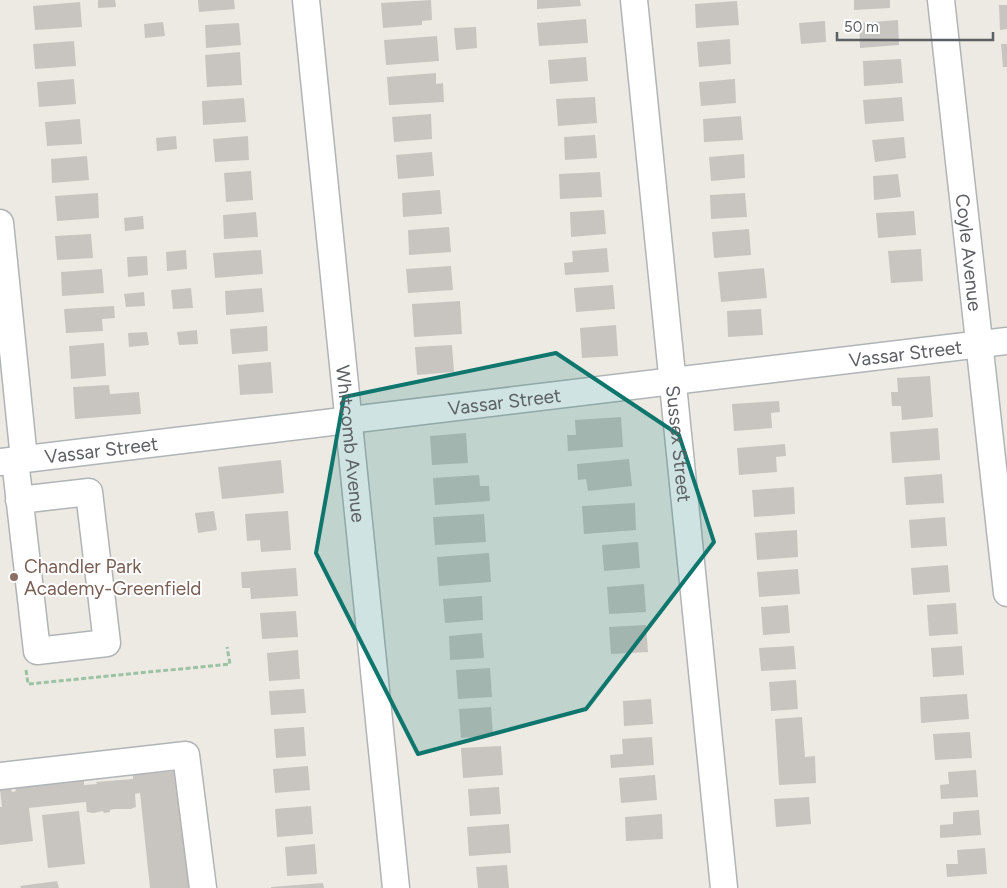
<svg xmlns="http://www.w3.org/2000/svg" width="1007" height="888" viewBox="0 0 1007 888" font-family="Figtree,sans-serif">
  <style>
    .building { fill: #c8c5c0 }
    .lines { fill: none; stroke-linecap: round; stroke-linejoin: round }
    .minor-casing { stroke: #b1b4b7; stroke-width: 29 }
    .path { stroke: #9cc2a4; stroke-width: 3; stroke-dasharray: 5 2.5; stroke-linecap: butt }
    .minor { stroke: #fff; stroke-width: 26 }
    .marked { fill: #0f766e; fill-opacity: 0.2; stroke: #0f766e; stroke-width: 4; stroke-linejoin: round }
    .education-dot { fill: #8d6e63; stroke: #fff; stroke-width: 2 }
    .labels { text-anchor: middle; stroke-width: 4; stroke-linejoin: round; paint-order: stroke }
    .street-label { font-size: 19px; fill: #5c5f63; stroke: #fff }
    .education-label { font-size: 19px; fill: #785e54; stroke: #fff; text-anchor: start }
  </style>
  <rect width="100%" height="100%" fill="#edeae4"/>
  <g class="building">
    <polygon points="98,0 115,0 116,7 98,8"/>
    <polygon points="198,0 234,0 235,9 199,12"/>
    <polygon points="431,0 432,20 422,21 422,25 383,28 381,3"/>
    <polygon points="537,0 580,0 581,6 537,9"/>
    <polygon points="854,0 890,0 890,8 854,10"/>
    <polygon points="737,1 739,25 696,28 695,4"/>
    <polygon points="80,2 82,27 35,30 33,6"/>
    <polygon points="999,5 1007,5 1007,29 1000,30"/>
    <polygon points="586,19 588,43 539,46 537,23"/>
    <polygon points="898,20 899,45 860,48 859,23"/>
    <polygon points="825,21 826,42 801,44 799,23"/>
    <polygon points="163,22 165,36 145,38 144,24"/>
    <polygon points="239,23 241,45 206,48 205,25"/>
    <polygon points="476,27 477,48 456,50 454,28"/>
    <polygon points="437,36 439,61 386,65 384,40"/>
    <polygon points="730,39 731,64 699,67 697,42"/>
    <polygon points="74,41 76,66 35,69 33,44"/>
    <polygon points="1001,44 1007,44 1007,67 1003,67"/>
    <polygon points="240,52 242,85 207,87 205,55"/>
    <polygon points="586,57 588,81 550,84 548,60"/>
    <polygon points="901,59 903,83 864,86 863,61"/>
    <polygon points="436,73 436,84 443,83 444,102 389,105 387,77"/>
    <polygon points="74,79 76,104 39,107 37,82"/>
    <polygon points="735,79 736,103 701,106 699,82"/>
    <polygon points="595,97 597,123 558,126 556,99"/>
    <polygon points="902,97 904,121 865,124 863,100"/>
    <polygon points="244,98 246,122 203,125 202,101"/>
    <polygon points="431,114 432,139 394,142 392,117"/>
    <polygon points="741,116 743,140 704,142 703,119"/>
    <polygon points="80,119 82,144 47,146 45,122"/>
    <polygon points="595,135 597,158 565,160 564,137"/>
    <polygon points="176,136 177,149 157,151 156,138"/>
    <polygon points="248,136 249,160 215,162 213,139"/>
    <polygon points="904,137 906,158 875,162 872,140"/>
    <polygon points="432,152 434,176 398,179 396,155"/>
    <polygon points="744,154 745,178 711,181 709,157"/>
    <polygon points="87,156 89,180 52,183 51,159"/>
    <polygon points="251,171 253,200 226,202 224,173"/>
    <polygon points="600,172 602,197 560,199 559,174"/>
    <polygon points="898,174 901,197 874,200 873,176"/>
    <polygon points="440,190 442,214 403,217 402,193"/>
    <polygon points="98,193 99,218 57,221 55,196"/>
    <polygon points="745,193 747,217 711,219 710,195"/>
    <polygon points="604,210 606,234 571,237 570,212"/>
    <polygon points="914,211 916,235 878,238 876,213"/>
    <polygon points="256,212 258,237 224,239 223,215"/>
    <polygon points="143,216 144,229 125,231 124,218"/>
    <polygon points="449,227 451,252 409,255 408,230"/>
    <polygon points="749,229 751,255 714,258 712,232"/>
    <polygon points="91,234 93,258 57,260 55,236"/>
    <polygon points="607,248 609,272 565,275 564,263 573,262 572,251"/>
    <polygon points="921,249 923,281 891,283 888,251"/>
    <polygon points="186,250 187,269 167,271 166,252"/>
    <polygon points="261,250 263,274 215,278 213,253"/>
    <polygon points="147,256 148,275 128,277 127,257"/>
    <polygon points="451,266 453,290 408,293 406,269"/>
    <polygon points="764,268 767,298 721,302 718,272"/>
    <polygon points="102,269 104,293 62,296 61,272"/>
    <polygon points="613,285 615,309 576,312 574,288"/>
    <polygon points="191,288 193,308 173,309 171,290"/>
    <polygon points="262,288 264,312 226,315 225,291"/>
    <polygon points="144,292 145,306 126,307 124,294"/>
    <polygon points="460,301 462,334 414,337 412,304"/>
    <polygon points="114,306 115,318 102,319 103,331 66,333 64,309"/>
    <polygon points="761,309 763,335 728,337 727,311"/>
    <polygon points="616,325 618,356 582,358 580,328"/>
    <polygon points="267,326 268,351 232,354 230,329"/>
    <polygon points="197,330 198,344 179,345 177,332"/>
    <polygon points="147,332 149,345 129,347 128,333"/>
    <polygon points="104,343 106,376 71,379 69,346"/>
    <polygon points="452,345 454,372 417,375 415,347"/>
    <polygon points="271,362 273,393 240,395 238,365"/>
    <polygon points="930,376 933,417 902,420 901,406 892,406 891,392 898,392 897,378"/>
    <polygon points="109,385 110,394 139,392 141,414 75,419 73,387"/>
    <polygon points="779,401 780,412 771,413 772,428 734,431 732,404"/>
    <polygon points="621,417 623,447 568,451 567,435 576,435 575,420"/>
    <polygon points="938,428 940,460 892,463 890,432"/>
    <polygon points="466,433 468,463 432,465 430,436"/>
    <polygon points="785,444 786,456 776,457 777,472 739,475 737,448"/>
    <polygon points="629,459 632,486 588,491 586,479 578,480 577,464"/>
    <polygon points="281,460 284,493 222,499 218,467"/>
    <polygon points="942,474 944,503 906,505 904,477"/>
    <polygon points="479,475 480,486 489,486 490,501 435,505 433,478"/>
    <polygon points="794,487 795,514 754,517 752,490"/>
    <polygon points="635,503 636,530 584,534 582,506"/>
    <polygon points="214,511 217,530 198,533 195,513"/>
    <polygon points="288,511 291,550 261,552 260,540 247,541 245,514"/>
    <polygon points="484,514 486,542 435,545 433,517"/>
    <polygon points="945,517 947,546 911,548 909,520"/>
    <polygon points="797,530 798,557 757,560 755,533"/>
    <polygon points="638,542 640,568 604,571 602,545"/>
    <polygon points="489,553 491,582 439,586 437,557"/>
    <polygon points="948,565 950,592 913,595 911,568"/>
    <polygon points="296,568 298,596 251,599 250,588 242,588 241,572"/>
    <polygon points="798,569 800,594 759,597 757,572"/>
    <polygon points="644,584 646,612 609,614 607,587"/>
    <polygon points="482,596 483,620 445,623 443,599"/>
    <polygon points="956,603 958,634 929,636 927,605"/>
    <polygon points="788,605 790,633 763,635 761,607"/>
    <polygon points="296,611 298,637 262,639 260,613"/>
    <polygon points="646,625 648,652 611,654 609,627"/>
    <polygon points="482,633 484,658 450,660 449,636"/>
    <polygon points="794,646 796,669 761,671 759,648"/>
    <polygon points="962,646 964,675 933,677 931,648"/>
    <polygon points="298,650 300,679 269,681 267,653"/>
    <polygon points="490,668 492,697 458,699 456,670"/>
    <polygon points="796,680 798,709 771,711 769,682"/>
    <polygon points="304,689 306,713 271,715 269,691"/>
    <polygon points="967,694 969,719 921,723 920,697"/>
    <polygon points="651,699 653,724 624,726 623,701"/>
    <polygon points="491,707 493,736 461,738 459,709"/>
    <polygon points="802,717 805,757 815,756 816,783 779,785 775,719"/>
    <polygon points="304,727 306,756 276,758 274,729"/>
    <polygon points="970,732 972,758 935,760 933,734"/>
    <polygon points="652,737 654,765 611,768 610,755 623,754 622,739"/>
    <polygon points="501,746 503,775 463,778 461,748"/>
    <polygon points="308,766 310,790 275,793 273,769"/>
    <polygon points="976,770 978,797 941,799 940,785 949,784 948,772"/>
    <polygon points="176,771 192,888 150,888 140,793 135,794 136,807 131,809 114,809 110,810 110,812 104,813 103,811 93,813 87,812 86,802 29,808 33,841 0,845 0,807 2,807 0,790 11,789 12,792 16,791 15,788 84,781 84,785 97,784 96,782 133,779 133,775"/>
    <polygon points="655,775 657,800 621,803 619,778"/>
    <polygon points="499,787 501,814 470,816 468,789"/>
    <polygon points="809,797 811,824 776,827 774,799"/>
    <polygon points="311,806 313,834 277,837 275,809"/>
    <polygon points="979,810 981,835 940,838 940,825 953,824 953,812"/>
    <polygon points="79,811 85,864 48,868 42,815"/>
    <polygon points="662,814 663,839 626,841 625,817"/>
    <polygon points="509,824 511,853 469,856 467,827"/>
    <polygon points="315,844 317,874 287,876 285,847"/>
    <polygon points="985,848 987,874 947,877 946,864 958,864 957,850"/>
    <polygon points="507,865 509,888 478,888 476,867"/>
    <polygon points="57,881 59,888 21,888 20,886"/>
    <polygon points="323,883 324,888 271,888 271,887"/>
  </g>
  <g class="lines">
    <g class="minor-casing">
      <g id="minor">
        <path id="s1" d="M306,0L396,888"/>
        <path id="s2" d="M634,0L724,888"/>
        <path id="s3" d="M941,0L1007,593"/>
        <polyline points="0,223 24,459"/>
        <polyline points="15,460 37,651 107,643 89,492 19,500"/>
        <path id="s4" d="M0,462L1007,341"/>
        <polyline points="0,776 186,755 203,888"/>
      </g>
    </g>
    <polyline class="path" points="26,670 28,684 230,664 227,647"/>
    <use href="#minor" class="minor"/>
  </g>
  <path class="marked" d="M556,353L679,435L714,542L586,709L418,754L316,553L344,397Z"/>
  <circle class="education-dot" cx="14" cy="577" r="5"/>
  <g class="labels">
    <g class="street-label">
      <text dy="7" stroke="none"><textPath href="#s3" startOffset="254">Coyle Avenue</textPath></text>
      <text dy="7" stroke="none"><textPath href="#s4" startOffset="912">Vassar Street</textPath></text>
      <text dy="7" stroke="none"><textPath href="#s4" startOffset="508">Vassar Street</textPath></text>
      <text dy="7" stroke="none"><textPath href="#s1" startOffset="446">Whitcomb Avenue</textPath></text>
      <text dy="7" stroke="none"><textPath href="#s2" startOffset="446">Sussex Street</textPath></text>
      <text dy="7" stroke="none"><textPath href="#s4" startOffset="102">Vassar Street</textPath></text>
    </g>
    <g class="education-label">
      <text x="24" y="573">Chandler Park<tspan x="24" dy="22">Academy-Greenfield</tspan></text>
    </g>
  </g>
  <path d="M837 32v8h156v-8" fill="none" stroke="#5c5f63" stroke-width="2.5"/>
  <text x="844" y="32" font-size="15" fill="#5c5f63" stroke="#ffffff" stroke-width="4" paint-order="stroke">50 m</text>
</svg>
